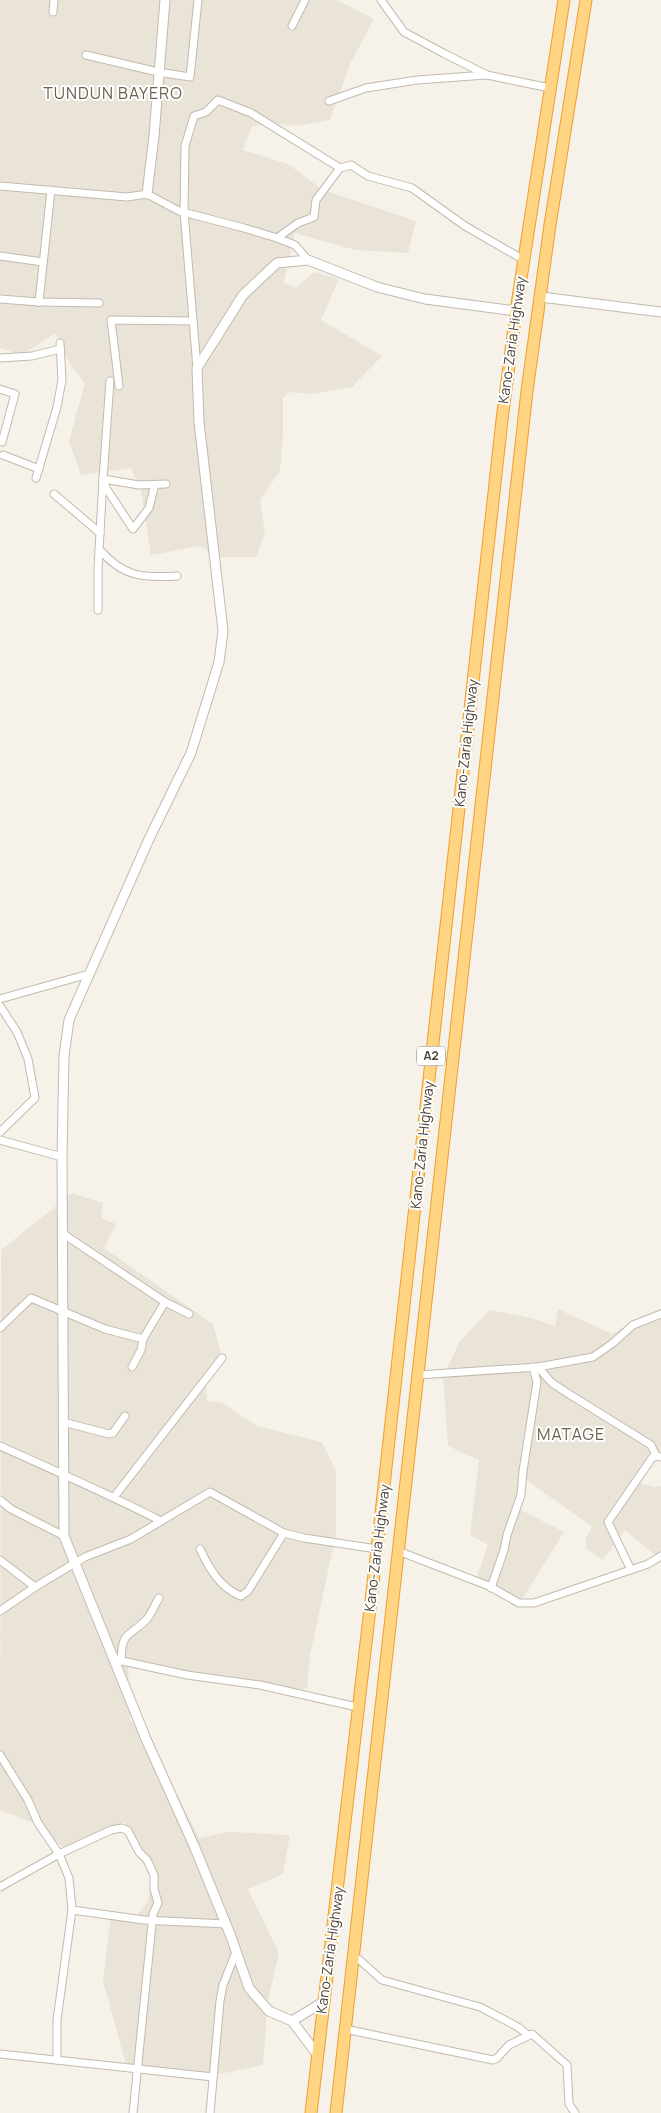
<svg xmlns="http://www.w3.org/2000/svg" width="661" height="2113" viewBox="0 0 661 2113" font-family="Manrope,sans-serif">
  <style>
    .residential { fill: #eae4d8 }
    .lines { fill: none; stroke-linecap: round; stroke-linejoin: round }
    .minor-casing { stroke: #c2baac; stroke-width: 9 }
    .tertiary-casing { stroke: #c2baac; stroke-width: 11 }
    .trunk-casing { stroke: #e9a031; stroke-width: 13 }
    .minor { stroke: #fff; stroke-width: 7 }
    .tertiary { stroke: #fff; stroke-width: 9 }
    .trunk { stroke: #ffd483; stroke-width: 11 }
    .labels { text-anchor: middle; stroke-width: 4; stroke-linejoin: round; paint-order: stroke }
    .shield { fill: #fff; stroke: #817b73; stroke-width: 1 }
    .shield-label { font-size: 12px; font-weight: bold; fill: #4b4337 }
    .street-label { font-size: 14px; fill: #4b4337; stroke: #fff }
    .quarter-label { font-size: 16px; letter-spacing: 1px; fill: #6e604e; stroke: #fff }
  </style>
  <rect width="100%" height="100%" fill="#f6f2ea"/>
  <g class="residential">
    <polygon points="0,0 337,0 374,19 350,64 330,120 297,126 269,123 252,126 243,150 288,164 323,190 416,221 408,253 355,250 295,233 284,282 296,288 314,272 339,279 321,320 382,356 352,387 312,394 290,392 283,398 283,436 280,471 260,500 265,533 256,557 219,557 199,546 151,555 141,490 131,468 81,475 69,441 85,383 71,366 55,333 22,355 0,348"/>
    <polygon points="72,1193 103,1203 101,1218 116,1224 104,1248 213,1324 222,1357 206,1386 207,1401 221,1402 257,1426 322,1442 336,1471 336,1534 310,1655 307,1688 280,1694 128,1661 130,1719 156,1752 199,1838 229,1832 290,1835 283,1874 248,1889 279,1953 268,2000 263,2065 210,2076 127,2068 103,1981 111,1915 135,1917 148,1902 151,1878 139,1843 124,1822 66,1850 36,1824 0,1810 1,1250"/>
    <polygon points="558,1309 612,1334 627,1325 661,1316 661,1454 637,1482 654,1487 661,1486 661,1554 657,1557 625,1530 603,1560 587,1549 585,1540 592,1527 527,1480 517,1508 564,1532 521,1601 476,1579 488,1545 470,1535 479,1460 448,1446 443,1377 460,1341 490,1310 532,1318 555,1326"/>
  </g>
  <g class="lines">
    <g class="minor-casing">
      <g id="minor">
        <polyline points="381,0 404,32 445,54 487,75 550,88"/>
        <polyline points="53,12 54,0"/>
        <polyline points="292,26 305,0"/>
        <polyline points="86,55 158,72 190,77 198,0"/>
        <polyline points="329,101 366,88 417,80 486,75"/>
        <polyline points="0,186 127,197 147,194 179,211 244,228 277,238 295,245 308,260"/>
        <polyline points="51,190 39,302 99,303"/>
        <polyline points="277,238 298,223 314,217 316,200 340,168 351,165 368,176 412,188 465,226 524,260"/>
        <polyline points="0,256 43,262"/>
        <polyline points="0,299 39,302"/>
        <polyline points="0,358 32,356 60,349"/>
        <polyline points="197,368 184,212 185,146 194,116 206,112 218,100 251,113 340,168"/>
        <polyline points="110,381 103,479 139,485 166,484"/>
        <polyline points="119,386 111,320 193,321"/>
        <polyline points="0,389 15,394 2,442"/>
        <polyline points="3,455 39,469"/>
        <polyline points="36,478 57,407 62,380 60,343"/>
        <polyline points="104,481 106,488 133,529 149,508 154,488"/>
        <polyline points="54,494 100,533"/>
        <path d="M99,549C123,577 142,578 177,576"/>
        <polyline points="98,610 98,569 103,479"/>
        <polyline points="0,999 89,974"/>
        <polyline points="0,1006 17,1032 28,1059 35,1098 0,1132"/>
        <polyline points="0,1140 62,1157"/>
        <polyline points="62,1233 165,1302 189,1314"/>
        <polyline points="0,1328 31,1298 105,1329 143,1339 165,1302"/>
        <polyline points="132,1367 141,1350 143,1339"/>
        <polyline points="538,1367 552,1383 569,1394 651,1445 656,1456"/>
        <polyline points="418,1375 538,1367 593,1357 613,1343 633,1325 661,1314"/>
        <polyline points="63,1422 109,1434 113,1433 125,1416"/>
        <path d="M0,1446C54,1470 108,1494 161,1521"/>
        <polyline points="114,1497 222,1358"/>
        <polyline points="0,1500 11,1509 64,1536"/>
        <path d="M200,1549C209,1568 220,1588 241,1596L248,1591L284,1533"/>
        <polyline points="398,1551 489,1586 519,1603 534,1603 648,1564 661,1556"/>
        <polyline points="0,1560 35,1587"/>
        <polyline points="631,1570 608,1522 652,1458 656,1456 661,1457"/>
        <polyline points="491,1588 504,1550 507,1535 521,1495 523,1471 537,1382 533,1367"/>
        <polyline points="0,1611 35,1587 85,1557 131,1539 210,1492 284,1533 304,1538 377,1549"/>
        <polyline points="113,1659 187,1675 260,1685 357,1707"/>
        <path d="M121,1661C122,1629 129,1638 147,1619C152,1613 155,1604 159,1598"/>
        <polyline points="0,1755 28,1800 38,1823 59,1854 69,1878 72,1910 57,2020 57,2060"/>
        <polyline points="0,1887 59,1854 111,1830 122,1828 128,1831 139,1852 147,1860 154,1875 154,1889 158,1903 153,1914 133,2113"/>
        <polyline points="72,1910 144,1920 226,1924"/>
        <polyline points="354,1955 382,1980 480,2007 518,2027 528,2035"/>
        <polyline points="345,2029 493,2060 497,2058 509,2045 532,2034 567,2065 569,2104 575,2113"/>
        <polyline points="0,2054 213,2077"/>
        <polyline points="210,2113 220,2001 223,1985 236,1952"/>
      </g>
    </g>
    <g class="tertiary-casing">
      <g id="tertiary">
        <polyline points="147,194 154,136 165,0"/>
        <polyline points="541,297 661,312"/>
        <polyline points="292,2021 323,2002"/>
        <polyline points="317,2054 292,2021 269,2011 249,1988 230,1934 195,1848 146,1739 64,1536 62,1157 64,1056 69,1020 149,839 191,753 219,662 223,631 199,422 197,368 243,295 277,263 308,260 377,287 425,299 516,311"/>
      </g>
    </g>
    <g class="trunk-casing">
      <g id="trunk">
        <polyline points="311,2113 377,1549 502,420 516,311 564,0"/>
        <polyline points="336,2113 527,391 550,225 586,0"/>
      </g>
    </g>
    <use href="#minor" class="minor"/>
    <use href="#tertiary" class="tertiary"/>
    <use href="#trunk" class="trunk"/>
  </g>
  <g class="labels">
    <rect class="shield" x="417" y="1046.5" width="28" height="19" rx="4"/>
    <g class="shield-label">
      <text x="431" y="1060">A2</text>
    </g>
    <g class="street-label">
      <text transform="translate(512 340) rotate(-82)" y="5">Kano-Zaria Highway</text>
      <text transform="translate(466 743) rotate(-84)" y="5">Kano-Zaria Highway</text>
      <text transform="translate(422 1145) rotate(-84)" y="5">Kano-Zaria Highway</text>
      <text transform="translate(377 1548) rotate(-83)" y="5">Kano-Zaria Highway</text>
      <text transform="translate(330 1950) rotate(-82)" y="5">Kano-Zaria Highway</text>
    </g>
    <g class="quarter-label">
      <text x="113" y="99">TUNDUN BAYERO</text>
      <text x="571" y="1440">MATAGE</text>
    </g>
  </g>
</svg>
